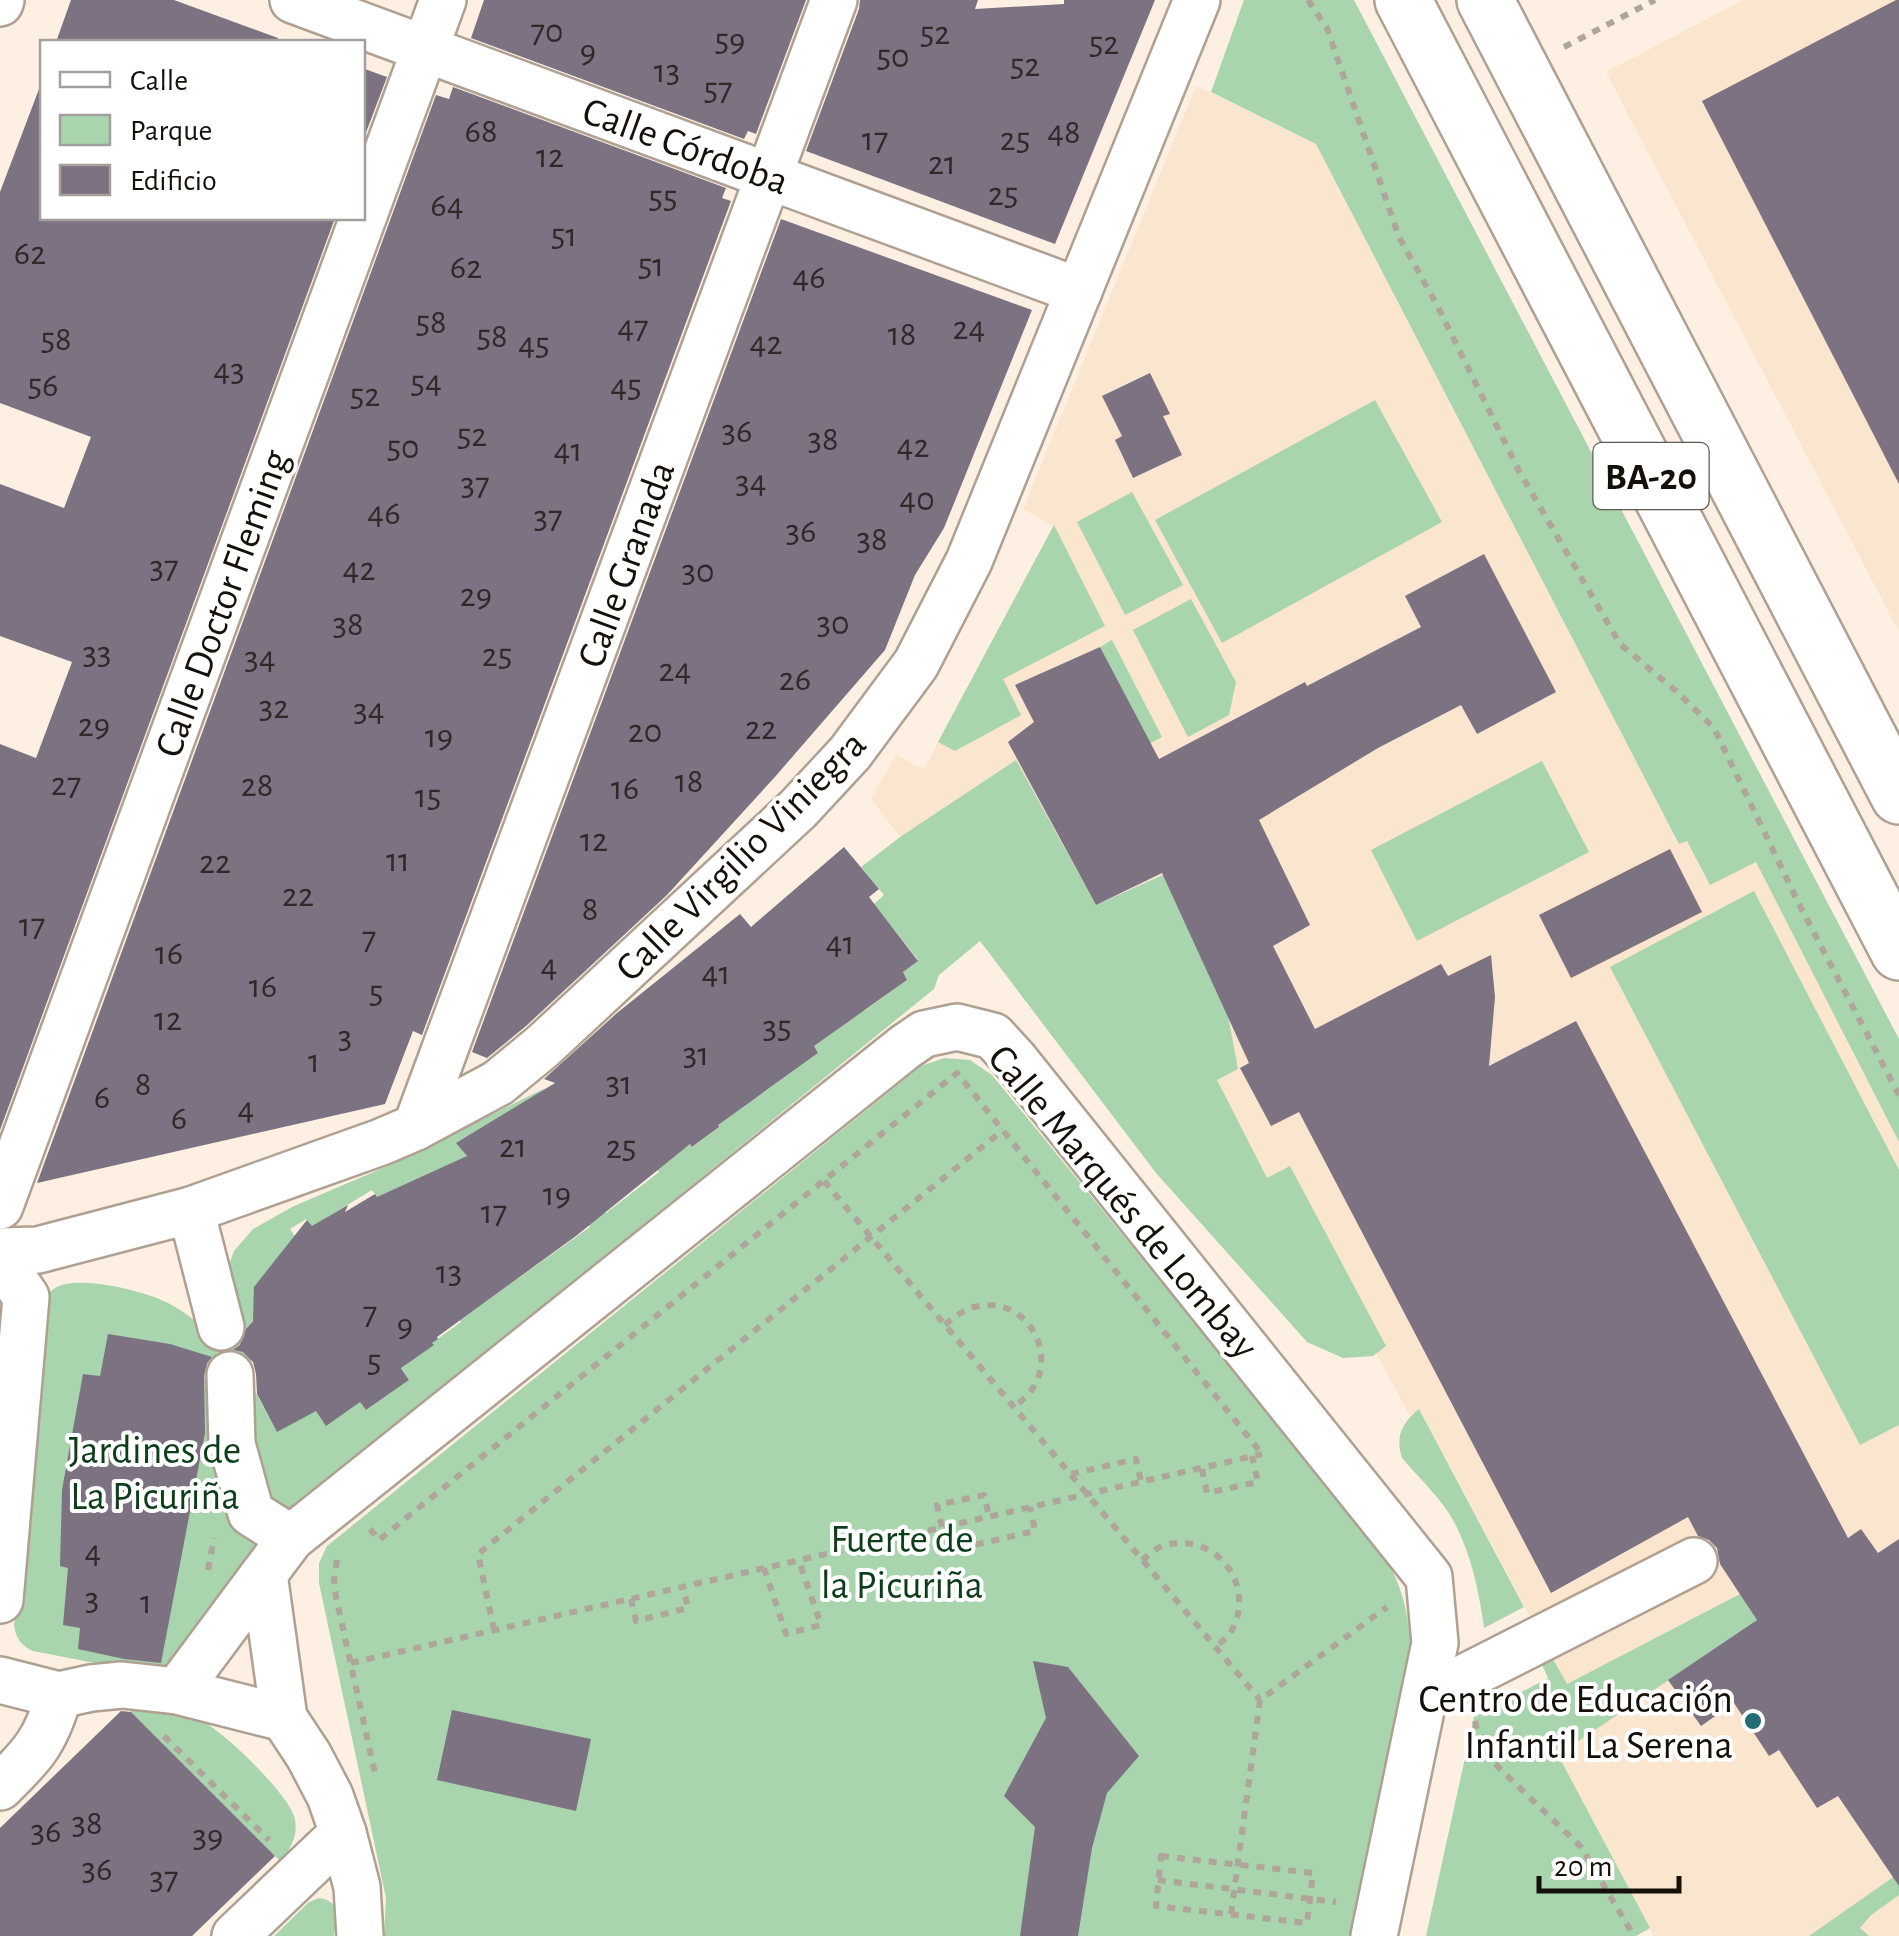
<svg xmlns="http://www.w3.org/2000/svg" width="1899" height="1936" viewBox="0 0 1899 1936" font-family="'Alegreya Sans',sans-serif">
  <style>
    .built { fill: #fae5cf }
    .green { fill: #a8d4ae }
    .building { fill: #7c7282 }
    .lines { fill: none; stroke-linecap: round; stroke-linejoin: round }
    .minor-casing { stroke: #afa091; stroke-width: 50 }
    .highway-casing { stroke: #afa091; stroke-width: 60 }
    .path { stroke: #afa59a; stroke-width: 6; stroke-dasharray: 8 8; stroke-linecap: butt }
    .minor { stroke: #fff; stroke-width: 45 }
    .highway { stroke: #fff; stroke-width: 55 }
    .poi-dot { fill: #226c76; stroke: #fff; stroke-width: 4 }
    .labels { text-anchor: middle; stroke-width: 8; stroke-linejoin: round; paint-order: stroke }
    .number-label { font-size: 35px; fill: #302829 }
    .shield { fill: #fff; stroke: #5c5854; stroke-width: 2.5 }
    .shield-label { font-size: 38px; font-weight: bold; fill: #16100b }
    .street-label { font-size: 40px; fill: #16100b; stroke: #fff }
    .park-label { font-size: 40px; fill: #0c3e1a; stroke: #fff }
    .poi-label { font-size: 40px; fill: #16100b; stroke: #fff; text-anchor: end }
  </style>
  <rect width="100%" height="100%" fill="#fdf0e3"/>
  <g class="built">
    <polygon points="1743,0 1899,0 1899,632 1606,72"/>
    <polygon points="1196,86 1316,144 1679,843 1687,840 1756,861 1899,1142 1899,1936 1654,1936 1558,1755 1553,1686 1539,1658 1549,1652 1420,1410 1410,1416 1376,1353 1385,1345 1290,1167 1267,1178 980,941 871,799 896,755 924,769 1053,526 1023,509"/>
  </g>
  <g class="green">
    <polygon points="1244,0 1354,0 1899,1039 1899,1142 1756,862 1710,885 1687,841 1679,844 1316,144 1211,92"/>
    <polygon points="1375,400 1442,522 1222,643 1155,520"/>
    <polygon points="1132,492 1183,585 1125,615 1077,522"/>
    <polygon points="1054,525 1105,626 1003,679 1021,715 955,751 938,742"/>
    <polygon points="1191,599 1236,682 1229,715 1188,737 1133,630"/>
    <polygon points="1112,640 1162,737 1149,744 1100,647"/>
    <path d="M1016,760L1096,905L1165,874L1228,1016L1238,1069L1217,1080L1267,1178L1290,1166L1386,1346L1373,1356L1343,1358L1307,1342L1156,1173L980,941L939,975L934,989L282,1518L178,1669L151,1674L33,1651C21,1646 15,1637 14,1624L44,1303C47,1296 51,1289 59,1286C82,1276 144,1291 166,1302C180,1309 193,1318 204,1329L229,1277V1265L234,1251L253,1229L294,1206L390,1165L545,1088L490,1139L457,1143L468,1158L377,1197L372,1190L326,1218L342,1263L306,1219L290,1229L297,1239L273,1296L246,1329L252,1335L251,1384L277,1432L315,1409L360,1402L366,1410L409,1380L401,1367L433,1345L432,1343L461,1322L460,1320L590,1227L579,1211L606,1213L659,1172L657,1169L690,1144L693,1147L719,1127L712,1116L757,1097L818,1053L810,1041L867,1009L907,980L903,972L918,960L874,904L884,895L861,867L900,837Z"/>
    <polygon points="1542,761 1589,852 1417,941 1371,850"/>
    <polygon points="1754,891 1899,1170 1899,1425 1860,1445 1610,967"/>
    <path d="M944,1058L970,1060L992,1075L1382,1552C1404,1588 1409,1615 1411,1657L1352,1936H384L386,1898L319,1583V1563L327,1546L921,1066Z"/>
    <path d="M1419,1409L1524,1607L1484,1628C1479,1591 1471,1553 1453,1520C1440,1497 1419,1478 1402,1458C1395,1436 1402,1423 1419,1409Z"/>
    <polygon points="1794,1566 1746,1603 1757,1620 1558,1755 1650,1928 1636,1936 1426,1936 1474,1717 1548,1678 1539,1658 1549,1652 1567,1684"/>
    <path d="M130,1701C152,1707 176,1711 198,1719C221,1728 290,1795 295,1819C298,1836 291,1849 280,1861L126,1707Z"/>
    <polygon points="1899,1873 1899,1895 1871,1915 1860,1928 1869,1936 1809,1936"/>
    <path d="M319,1898C342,1901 337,1918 334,1936H274L309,1902Z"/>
  </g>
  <g class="building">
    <polygon points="71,0 174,0 278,38 277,42 56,42"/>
    <polygon points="484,0 806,0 756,134 748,131 744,139 471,38"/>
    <polygon points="860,0 978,0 975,9 1064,4 1064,0 1155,0 1055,244 806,151 859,9"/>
    <polygon points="1896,0 1899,0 1899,484 1702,101"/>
    <polygon points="362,68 387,77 362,143"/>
    <polygon points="453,87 726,188 722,198 731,201 422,1035 413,1031 385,1104 37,1183 436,95 449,99"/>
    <polygon points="39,89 42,89 42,218 335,218 0,1130 0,744 36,758 72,662 0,636 0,484 64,508 91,437 0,403 0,192"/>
    <polygon points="781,219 1032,310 944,528 915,575 885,650 774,778 667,895 526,1026 487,1058 472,1052"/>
    <polygon points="1150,373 1170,414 1163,416 1182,455 1133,478 1115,440 1122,436 1102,396"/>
    <polygon points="1484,554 1556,692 1477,734 1461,705 1378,748 1259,820 1310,925 1273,946 1315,1029 1441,964 1448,976 1491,955 1495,997 1489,1066 1576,1021 1848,1538 1861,1529 1878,1553 1899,1539 1899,1886 1838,1796 1817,1808 1779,1750 1769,1756 1734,1703 1701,1726 1668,1680 1757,1620 1720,1564 1717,1548 1709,1540 1698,1536 1688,1517 1551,1593 1299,1112 1271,1126 1240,1068 1249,1063 1162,873 1096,905 1008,742 1034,722 1015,685 1100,647 1159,759 1305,682 1307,686 1421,627 1405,596"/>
    <polygon points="844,847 879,889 869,897 918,961 903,972 907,980 814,1046 818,1053 718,1125 719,1127 692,1147 690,1144 576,1236 437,1337 438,1339 432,1343 434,1345 401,1368 409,1380 366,1410 360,1402 326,1426 316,1411 277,1432 257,1394 256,1374 253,1362 243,1352 233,1350 240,1345 246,1329 253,1321 254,1287 307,1220 312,1226 348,1205 345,1212 375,1194 377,1197 467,1156 456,1143 555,1083 544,1079 617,1013 740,914 751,927"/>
    <polygon points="1670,849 1702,912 1571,978 1539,915"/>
    <polygon points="108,1334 170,1344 212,1357 207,1363 204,1376 205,1433 161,1663 124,1659 78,1649 80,1628 63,1625 68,1568 60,1566 62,1490 83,1374 100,1376"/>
    <polygon points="1033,1661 1068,1667 1139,1756 1107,1793 1092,1848 1078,1936 1020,1936 1035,1827 1004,1796 1046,1718"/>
    <polygon points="452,1710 591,1739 576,1811 437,1780"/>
    <polygon points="121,1711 131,1712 275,1856 192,1936 0,1936 0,1828"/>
  </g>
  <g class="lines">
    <g class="minor-casing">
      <g id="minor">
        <polyline points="293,0 1079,291"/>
        <polyline points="0,3 1,0"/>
        <polyline points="416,1127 834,0"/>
        <polyline points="0,1206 443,0"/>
        <polyline points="191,1210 221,1327"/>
        <polyline points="0,1251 38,1250 191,1210 381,1142 416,1127 498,1083 543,1046 798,809 850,753 916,664 969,561 1197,0"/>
        <polyline points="0,1263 7,1269 26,1297 0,1600"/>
        <polyline points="230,1375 232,1444 251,1513 291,1538"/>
        <polyline points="0,1680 59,1695 91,1688 122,1685 177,1691 284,1718"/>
        <polyline points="177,1691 264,1574"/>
        <polyline points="1424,1698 1694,1561"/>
        <path d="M0,1787C33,1755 46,1741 59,1695"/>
        <polyline points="235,1936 343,1833"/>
        <polyline points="360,1936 357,1887 343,1833 330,1796 309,1756 284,1718 264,1574 291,1538 905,1047 924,1034 957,1027 993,1036 1015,1060 1429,1577 1435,1643 1374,1936"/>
      </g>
    </g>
    <g class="highway-casing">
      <g id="highway">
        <polyline points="1403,0 1899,952"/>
        <polyline points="1485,0 1899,796"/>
      </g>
    </g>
    <g class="path">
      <polyline points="1308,0 1327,28 1399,237 1438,307 1519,471 1620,644 1676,691 1714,728 1801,908 1899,1095"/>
      <polyline points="1564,47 1655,0"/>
      <polyline points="824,1181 1260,1700"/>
      <path d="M945,1325C956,1316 965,1308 979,1306C1026,1297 1059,1353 1031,1391C1027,1397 1020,1402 1014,1407"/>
      <polyline points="1202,1469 1207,1493 1258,1482 1252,1456"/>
      <polyline points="1071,1474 1136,1459 1141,1482"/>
      <polyline points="942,1527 937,1505 984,1495 989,1516"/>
      <polyline points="947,1527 952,1550 1035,1531 1030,1507"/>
      <polyline points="370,1529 379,1540 957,1073 1262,1454"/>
      <polyline points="337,1560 334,1580 336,1597 376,1778"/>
      <path d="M1142,1560C1148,1556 1155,1549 1162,1546C1213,1529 1257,1583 1232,1630C1228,1637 1221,1642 1216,1647"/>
      <polyline points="764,1568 786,1634 821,1625 799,1561"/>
      <polyline points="208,1570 214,1538"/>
      <polyline points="631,1599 636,1621 688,1608 683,1587"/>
      <polyline points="494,1630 478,1554 1003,1130"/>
      <polyline points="351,1663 1262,1454"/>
      <polyline points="1475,1721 1477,1730 1495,1764 1581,1847 1634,1936"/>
      <polyline points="164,1736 269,1840"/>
      <polygon points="1161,1856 1313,1873 1307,1923 1156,1906"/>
      <polyline points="1158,1880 1336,1902"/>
      <polyline points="1231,1914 1260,1700 1387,1607"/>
    </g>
    <use href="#minor" class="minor"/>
    <use href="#highway" class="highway"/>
  </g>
  <circle class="poi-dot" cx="1753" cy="1721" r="10"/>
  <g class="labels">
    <g class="number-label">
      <text x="547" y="42">70</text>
      <text x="935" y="44">52</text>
      <text x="730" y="51">59</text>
      <text x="1104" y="54">52</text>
      <text x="588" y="62">9</text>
      <text x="893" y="67">50</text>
      <text x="1025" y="76">52</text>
      <text x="667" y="82">13</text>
      <text x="718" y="100">57</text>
      <text x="481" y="142">68</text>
      <text x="1064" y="143">48</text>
      <text x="875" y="150">17</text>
      <text x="1015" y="150">25</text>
      <text x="550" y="167">12</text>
      <text x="942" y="174">21</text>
      <text x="1003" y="205">25</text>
      <text x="663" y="208">55</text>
      <text x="447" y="216">64</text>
      <text x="564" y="246">51</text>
      <text x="30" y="264">62</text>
      <text x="651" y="276">51</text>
      <text x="466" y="278">62</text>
      <text x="809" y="288">46</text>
      <text x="431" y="333">58</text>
      <text x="633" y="338">47</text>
      <text x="969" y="339">24</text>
      <text x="902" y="345">18</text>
      <text x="492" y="347">58</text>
      <text x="56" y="350">58</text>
      <text x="766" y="354">42</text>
      <text x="534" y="355">45</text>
      <text x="229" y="381">43</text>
      <text x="426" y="393">54</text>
      <text x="43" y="396">56</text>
      <text x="626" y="397">45</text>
      <text x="365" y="406">52</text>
      <text x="737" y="442">36</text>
      <text x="472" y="446">52</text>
      <text x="823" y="450">38</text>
      <text x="913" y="457">42</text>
      <text x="403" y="458">50</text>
      <text x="568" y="461">41</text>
      <text x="751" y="493">34</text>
      <text x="475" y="495">37</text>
      <text x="917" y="510">40</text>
      <text x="384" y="524">46</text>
      <text x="548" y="528">37</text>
      <text x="801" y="542">36</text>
      <text x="872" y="550">38</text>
      <text x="164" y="578">37</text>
      <text x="359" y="580">42</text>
      <text x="698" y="582">30</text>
      <text x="476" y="606">29</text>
      <text x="833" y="634">30</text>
      <text x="348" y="635">38</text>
      <text x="97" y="664">33</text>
      <text x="497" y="666">25</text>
      <text x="260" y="669">34</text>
      <text x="675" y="681">24</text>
      <text x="795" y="690">26</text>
      <text x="274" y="718">32</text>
      <text x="369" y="721">34</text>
      <text x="94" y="736">29</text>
      <text x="761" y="739">22</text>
      <text x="645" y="742">20</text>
      <text x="439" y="747">19</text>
      <text x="689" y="792">18</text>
      <text x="66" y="795">27</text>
      <text x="257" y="796">28</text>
      <text x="625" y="799">16</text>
      <text x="428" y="807">15</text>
      <text x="594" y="851">12</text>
      <text x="398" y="871">11</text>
      <text x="215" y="873">22</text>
      <text x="298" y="906">22</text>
      <text x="590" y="920">8</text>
      <text x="32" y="936">17</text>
      <text x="369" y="949">7</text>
      <text x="840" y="954">41</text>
      <text x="169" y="964">16</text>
      <text x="549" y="977">4</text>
      <text x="716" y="984">41</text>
      <text x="263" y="997">16</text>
      <text x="376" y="1003">5</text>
      <text x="168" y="1030">12</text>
      <text x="777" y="1038">35</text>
      <text x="345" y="1048">3</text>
      <text x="696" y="1065">31</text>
      <text x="314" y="1072">1</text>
      <text x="619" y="1094">31</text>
      <text x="143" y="1095">8</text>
      <text x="102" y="1108">6</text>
      <text x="246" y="1120">4</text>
      <text x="179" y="1129">6</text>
      <text x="513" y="1157">21</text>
      <text x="621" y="1158">25</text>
      <text x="557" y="1205">19</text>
      <text x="494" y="1223">17</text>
      <text x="449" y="1283">13</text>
      <text x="370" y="1324">7</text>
      <text x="405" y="1336">9</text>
      <text x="374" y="1372">5</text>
      <text x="93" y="1563">4</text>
      <text x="92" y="1610">3</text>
      <text x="146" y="1613">1</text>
      <text x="87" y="1834">38</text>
      <text x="46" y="1842">36</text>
      <text x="208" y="1847">39</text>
      <text x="97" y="1880">36</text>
      <text x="164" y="1889">37</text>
    </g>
    <rect class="shield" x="1593.5" y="443" width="115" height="66" rx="8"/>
    <g class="shield-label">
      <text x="1651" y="489">BA-20</text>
    </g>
    <g class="street-label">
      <text transform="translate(686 145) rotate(20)" y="14">Calle Córdoba</text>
      <text transform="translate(625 564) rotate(-70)" y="14">Calle Granada</text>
      <text transform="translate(221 603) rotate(-70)" y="14">Calle Doctor Fleming</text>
      <text transform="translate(740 855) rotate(-45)" y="14">Calle Virgilio Viniegra</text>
      <text transform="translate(1124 1201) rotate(50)" y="14">Calle Marqués de Lombay</text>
    </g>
    <g class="park-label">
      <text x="155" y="1463">Jardines de<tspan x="155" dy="46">La Picuriña</tspan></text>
      <text x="902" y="1552">Fuerte de<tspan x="902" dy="46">la Picuriña</tspan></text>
    </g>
    <g class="poi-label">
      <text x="1733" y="1712">Centro de Educación<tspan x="1733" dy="46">Infantil La Serena</tspan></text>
    </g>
  </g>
  <rect x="40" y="40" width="325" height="180" fill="#ffffff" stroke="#a29f9d" stroke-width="2.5"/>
  <rect x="60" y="72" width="50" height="15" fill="#ffffff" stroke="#a29f9d" stroke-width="2.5"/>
  <text x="130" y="90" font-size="30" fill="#16100b">Calle</text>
  <rect x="60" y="115" width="50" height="30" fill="#a8d4ae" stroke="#a29f9d" stroke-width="2.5"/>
  <text x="130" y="140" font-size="30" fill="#16100b">Parque</text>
  <rect x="60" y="165" width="50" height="30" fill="#7c7282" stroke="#a29f9d" stroke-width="2.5"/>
  <text x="130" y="190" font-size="30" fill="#16100b">Edificio</text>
  <path d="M1539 1876v15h140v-15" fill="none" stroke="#16100b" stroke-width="5"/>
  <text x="1554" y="1876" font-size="30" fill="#16100b" stroke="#ffffff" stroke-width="8" paint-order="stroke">20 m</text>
</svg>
